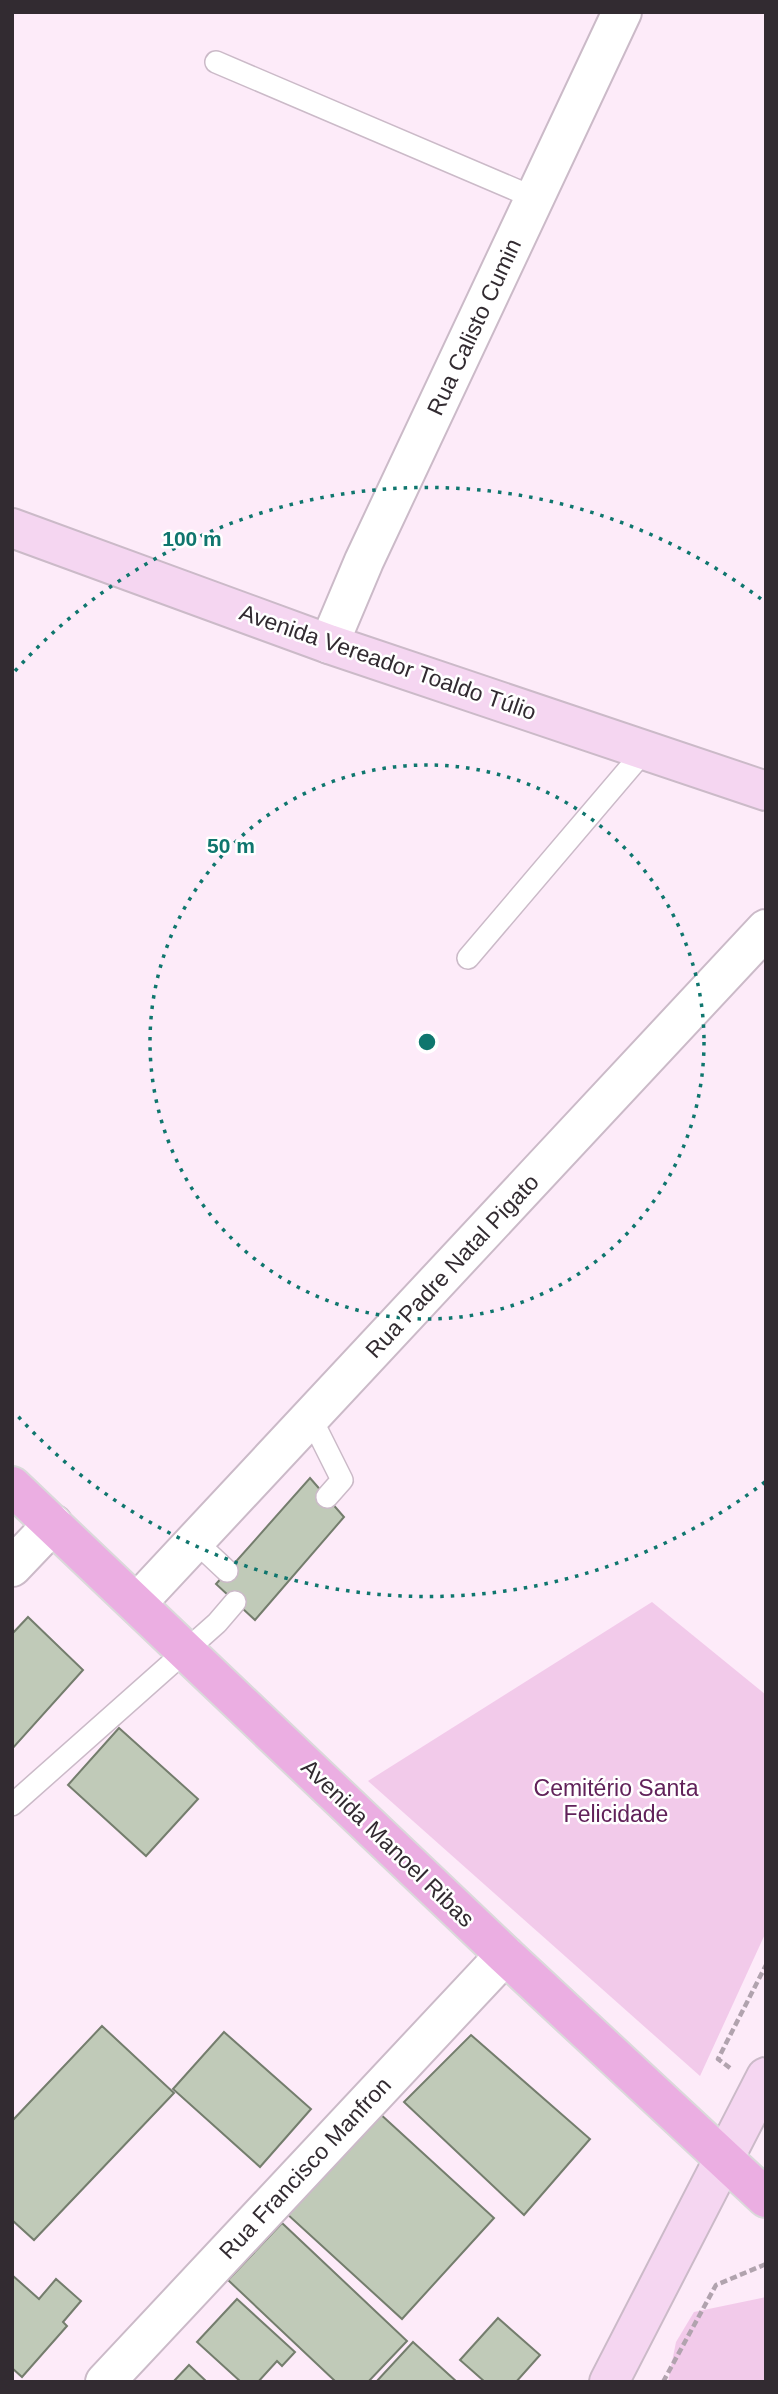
<svg xmlns="http://www.w3.org/2000/svg" width="778" height="2394" viewBox="0 0 778 2394" font-family="Arial,sans-serif">
  <style>
    .green { fill: #f2caea }
    .building { fill: #c0cab8; stroke: #747d6d; stroke-width: 2 }
    .lines { fill: none; stroke-linecap: round; stroke-linejoin: round }
    .service-casing { stroke: #cbbac8; stroke-width: 24 }
    .minor-casing { stroke: #cbbac8; stroke-width: 42 }
    .secondary-casing { stroke: #cbbac8; stroke-width: 42 }
    .primary-casing { stroke: #dad9da; stroke-width: 42 }
    .path { stroke: #b1a3ae; stroke-width: 4.5; stroke-dasharray: 7 3.5; stroke-linecap: butt }
    .service { stroke: #fff; stroke-width: 21 }
    .minor { stroke: #fff; stroke-width: 38 }
    .secondary { stroke: #f5d6f1; stroke-width: 38 }
    .primary { stroke: #ebaee2; stroke-width: 38 }
    .ring { fill: none; stroke: #0f766e; stroke-width: 3.5; stroke-dasharray: 3.5 7 }
    .labels { text-anchor: middle; stroke-width: 5; stroke-linejoin: round; paint-order: stroke }
    .street-label { font-size: 23px; fill: #322b31; stroke: #fff }
    .park-label { font-size: 23px; fill: #61225a; stroke: #fff }
    .centre { fill: #0f766e; stroke: #fff; stroke-width: 3.5 }
    .ring-label { font-size: 21px; text-anchor: middle; font-weight: bold; fill: #0f766e; stroke: #fff; stroke-width: 5; stroke-linejoin: round; paint-order: stroke }
  </style>
  <rect width="100%" height="100%" fill="#fdebf9"/>
  <g class="green">
    <polygon points="652,1602 766,1695 766,1932 700,2076 368,1781"/>
    <polygon points="766,2297 766,2382 668,2382 676,2342 694,2312"/>
  </g>
  <g class="building">
    <polygon points="310,1478 344,1517 255,1620 216,1584"/>
    <polygon points="28,1617 83,1670 12,1749 12,1634"/>
    <polygon points="119,1728 198,1799 146,1856 68,1785"/>
    <polygon points="102,2026 174,2093 34,2240 12,2220 12,2121"/>
    <polygon points="224,2032 311,2109 260,2167 173,2089"/>
    <polygon points="471,2035 590,2139 524,2215 404,2102"/>
    <polygon points="378,2112 494,2218 402,2319 286,2213"/>
    <polygon points="282,2223 407,2341 368,2382 336,2382 228,2280"/>
    <polygon points="12,2275 39,2299 56,2279 81,2301 63,2322 67,2326 22,2377 12,2368"/>
    <polygon points="237,2299 295,2352 282,2366 277,2361 258,2382 241,2382 197,2342"/>
    <polygon points="498,2318 540,2355 516,2382 485,2382 460,2360"/>
    <polygon points="413,2342 457,2382 376,2382"/>
    <polygon points="189,2365 207,2382 173,2382"/>
  </g>
  <g class="lines">
    <g class="service-casing">
      <g id="service">
        <polyline points="216,62 535,198"/>
        <polyline points="468,958 645,750"/>
        <polyline points="311,1418 342,1480 327,1497"/>
        <polyline points="196,1542 227,1571"/>
        <polyline points="12,1805 217,1623 235,1602"/>
      </g>
    </g>
    <g class="minor-casing">
      <g id="minor">
        <polyline points="329,644 364,561 622,12"/>
        <polyline points="12,1567 53,1524"/>
        <polyline points="137,1603 766,929"/>
        <polyline points="105,2382 505,1955"/>
      </g>
    </g>
    <g class="secondary-casing">
      <g id="secondary">
        <polyline points="12,528 329,644 766,791"/>
        <polyline points="609,2382 766,2077"/>
      </g>
    </g>
    <g class="primary-casing">
      <polyline id="primary" points="12,1486 505,1955 766,2198"/>
    </g>
    <g class="path">
      <polyline points="730,2068 718,2059 766,1965"/>
      <polyline points="663,2382 716,2285 766,2264"/>
    </g>
    <use href="#service" class="service"/>
    <use href="#minor" class="minor"/>
    <use href="#secondary" class="secondary"/>
    <use href="#primary" class="primary"/>
  </g>
  <g class="ring">
    <circle cx="427" cy="1042" r="277"/>
    <path d="M765 1482A555 555 0 0 1 15 1413M15 671A555 555 0 0 1 765 602"/>
  </g>
  <g class="labels">
    <g class="street-label">
      <text transform="translate(474 327) rotate(-65)" y="8">Rua Calisto Cumin</text>
      <text transform="translate(388 662) rotate(19)" y="8">Avenida Vereador Toaldo Túlio</text>
      <text transform="translate(452 1266) rotate(-47)" y="8">Rua Padre Natal Pigato</text>
      <text transform="translate(388 1843) rotate(44)" y="8">Avenida Manoel Ribas</text>
      <text transform="translate(305 2168) rotate(-47)" y="8">Rua Francisco Manfron</text>
    </g>
    <g class="park-label">
      <text x="616" y="1796">Cemitério Santa<tspan x="616" dy="26">Felicidade</tspan></text>
    </g>
  </g>
  <circle cx="427" cy="1042" r="10" class="centre"/>
  <g class="ring-label">
    <text x="192" y="546">100 m</text>
    <text x="231" y="853">50 m</text>
  </g>
  <rect width="778" height="2394" fill="none" stroke="#322b31" stroke-width="28"/>
</svg>
